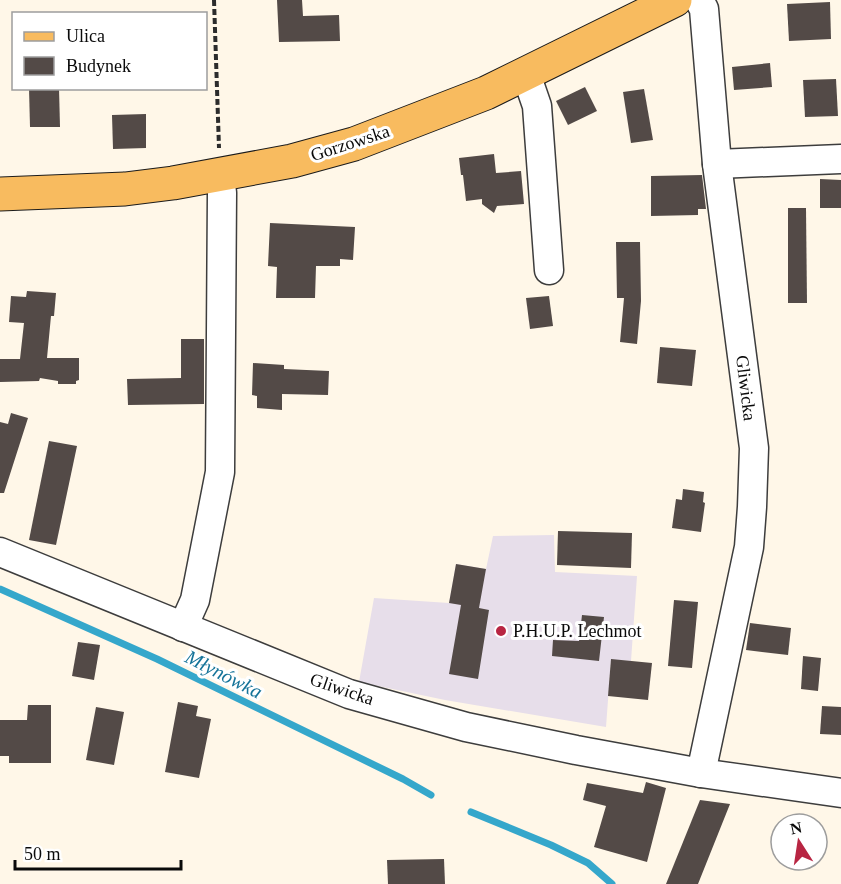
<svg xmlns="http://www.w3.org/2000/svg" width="841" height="884" viewBox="0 0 841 884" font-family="Georgia,serif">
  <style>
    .industrial { fill: #e7deea }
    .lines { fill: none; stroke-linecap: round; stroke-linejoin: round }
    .stream { stroke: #35a7cb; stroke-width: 7 }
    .building { fill: #534a47 }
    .minor-casing { stroke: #3d3d3d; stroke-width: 31 }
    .major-casing { stroke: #1b1b1b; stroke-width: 35 }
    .path { stroke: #2c2c2c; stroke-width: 4; stroke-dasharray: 6 3; stroke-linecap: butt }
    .minor { stroke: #fff; stroke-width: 28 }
    .major { stroke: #f8bb5f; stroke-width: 33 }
    .poi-dot { fill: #b82542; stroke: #fff; stroke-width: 2 }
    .labels { text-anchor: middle; stroke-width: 6; stroke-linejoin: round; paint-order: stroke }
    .street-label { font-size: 18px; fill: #0a0a0a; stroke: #fff }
    .poi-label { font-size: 18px; fill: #0a0a0a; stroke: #fff; text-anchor: start }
    .water-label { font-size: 20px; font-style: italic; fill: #167499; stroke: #fff }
  </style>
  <rect width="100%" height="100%" fill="#fff7e8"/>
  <polygon class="industrial" points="554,535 555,572 637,576 631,661 611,660 606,727 445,700 359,682 374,598 449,603 456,564 486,569 493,536"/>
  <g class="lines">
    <g class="stream">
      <polyline points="0,589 157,659 403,779 431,795"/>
      <polyline points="471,812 551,845 588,863 612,884"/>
    </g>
  </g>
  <g class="building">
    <polygon points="277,0 302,0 303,16 339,15 340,41 279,42"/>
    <polygon points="830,2 831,39 789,41 787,4"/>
    <polygon points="770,63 772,87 734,90 732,67"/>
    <polygon points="836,79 838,116 805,117 803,80"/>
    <polygon points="585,87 597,111 568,125 556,101"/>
    <polygon points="29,88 59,88 60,127 30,127"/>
    <polygon points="644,89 653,140 631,143 623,92"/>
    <polygon points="146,114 146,148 113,149 112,115"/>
    <polygon points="494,154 496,173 521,171 524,204 497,206 494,213 482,204 482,199 466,201 463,175 461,175 459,158"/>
    <polygon points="702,175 706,209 698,209 698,215 651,216 651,176"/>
    <polygon points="820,179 841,180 841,208 820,208"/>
    <polygon points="788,208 806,208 807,303 788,303"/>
    <polygon points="270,223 355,227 353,260 340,259 340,266 316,266 315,298 276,298 277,267 268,266"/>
    <polygon points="616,242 640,242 641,301 637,344 620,342 624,298 617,298"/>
    <polygon points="27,291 56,293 54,316 51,316 47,358 79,358 79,380 76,381 76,384 58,384 58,381 40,378 39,381 0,382 0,359 20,359 24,323 9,322 11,296 26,297"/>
    <polygon points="549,296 553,326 530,329 526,298"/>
    <polygon points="181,339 204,339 204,404 128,405 127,379 181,378"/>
    <polygon points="660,347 696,350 692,386 657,383"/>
    <polygon points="253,363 284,365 284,369 329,371 328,395 282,394 282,410 257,408 257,396 252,395"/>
    <polygon points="11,413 28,418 4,493 0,493 0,422 8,424"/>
    <polygon points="49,441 77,446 56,545 29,540"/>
    <polygon points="683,489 704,492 703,502 705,503 701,532 672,528 676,499 682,500"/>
    <polygon points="558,531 632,533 631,568 557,565"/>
    <polygon points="456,564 486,569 479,608 489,610 478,679 449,674 461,605 449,603"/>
    <polygon points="674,600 698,602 692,668 668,666"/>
    <polygon points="582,615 604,617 599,661 552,656 553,640 579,641"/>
    <polygon points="750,623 791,628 788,655 746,650"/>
    <polygon points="78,642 100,645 94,680 72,676"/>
    <polygon points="803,656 821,658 818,691 801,689"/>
    <polygon points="611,659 652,663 648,700 608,696"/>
    <polygon points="178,702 198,706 196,716 211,719 199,778 165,772"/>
    <polygon points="28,705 51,705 51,763 9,763 9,756 0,756 0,720 27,720"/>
    <polygon points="822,706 841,707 841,735 820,734"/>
    <polygon points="96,707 124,712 114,765 86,760"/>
    <polygon points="646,782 666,788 647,862 594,847 606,806 583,800 587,783 643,793"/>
    <polygon points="700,800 730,804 698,884 666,884"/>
    <polygon points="444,859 445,884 388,884 387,860"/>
  </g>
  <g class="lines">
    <g class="minor-casing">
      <g id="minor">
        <polyline points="699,0 704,9 717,164 754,448 752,507 749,547 701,773"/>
        <polyline points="526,74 537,106 549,270"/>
        <polyline points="717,164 841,159"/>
        <polyline points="0,552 349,694 466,727 576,750 701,773 841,793"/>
        <polyline points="183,627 195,600 220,472 222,193 220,176"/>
      </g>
    </g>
    <g class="major-casing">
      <polyline id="major" points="0,194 125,189 173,183 292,161 354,144 486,93 675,0"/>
    </g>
    <polyline class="path" points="214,0 219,148"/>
    <use href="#minor" class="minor"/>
    <use href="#major" class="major"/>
  </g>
  <circle class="poi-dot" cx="501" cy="631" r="6"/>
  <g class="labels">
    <g class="street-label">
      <text transform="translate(350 143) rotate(-18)" y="6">Gorzowska</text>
      <text transform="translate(746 388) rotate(83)" y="6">Gliwicka</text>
      <text transform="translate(342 689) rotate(19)" y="6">Gliwicka</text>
    </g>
    <g class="poi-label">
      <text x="513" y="637">P.H.U.P. Lechmot</text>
    </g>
    <g class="water-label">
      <text transform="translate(224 674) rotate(27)" y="7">Młynówka</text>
    </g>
  </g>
  <rect x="12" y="12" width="195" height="78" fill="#ffffff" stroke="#9d9d9d" stroke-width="1.5"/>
  <rect x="24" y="32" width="30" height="9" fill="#f8bb5f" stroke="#9d9d9d" stroke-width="1.5"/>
  <text x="66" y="42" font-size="18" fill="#0a0a0a">Ulica</text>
  <rect x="24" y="57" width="30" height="18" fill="#534a47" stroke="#9d9d9d" stroke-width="1.5"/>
  <text x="66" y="72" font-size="18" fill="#0a0a0a">Budynek</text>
  <g transform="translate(799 842) rotate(348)"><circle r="28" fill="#ffffff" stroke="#9d9d9d" stroke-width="1.5"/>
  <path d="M0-4.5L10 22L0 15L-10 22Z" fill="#b82542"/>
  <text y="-9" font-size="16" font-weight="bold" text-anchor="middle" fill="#0a0a0a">N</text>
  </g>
  <path d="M15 860v9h166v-9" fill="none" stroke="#0a0a0a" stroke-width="3"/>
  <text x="24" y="860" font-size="18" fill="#0a0a0a" stroke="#ffffff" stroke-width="4.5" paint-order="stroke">50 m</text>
</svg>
